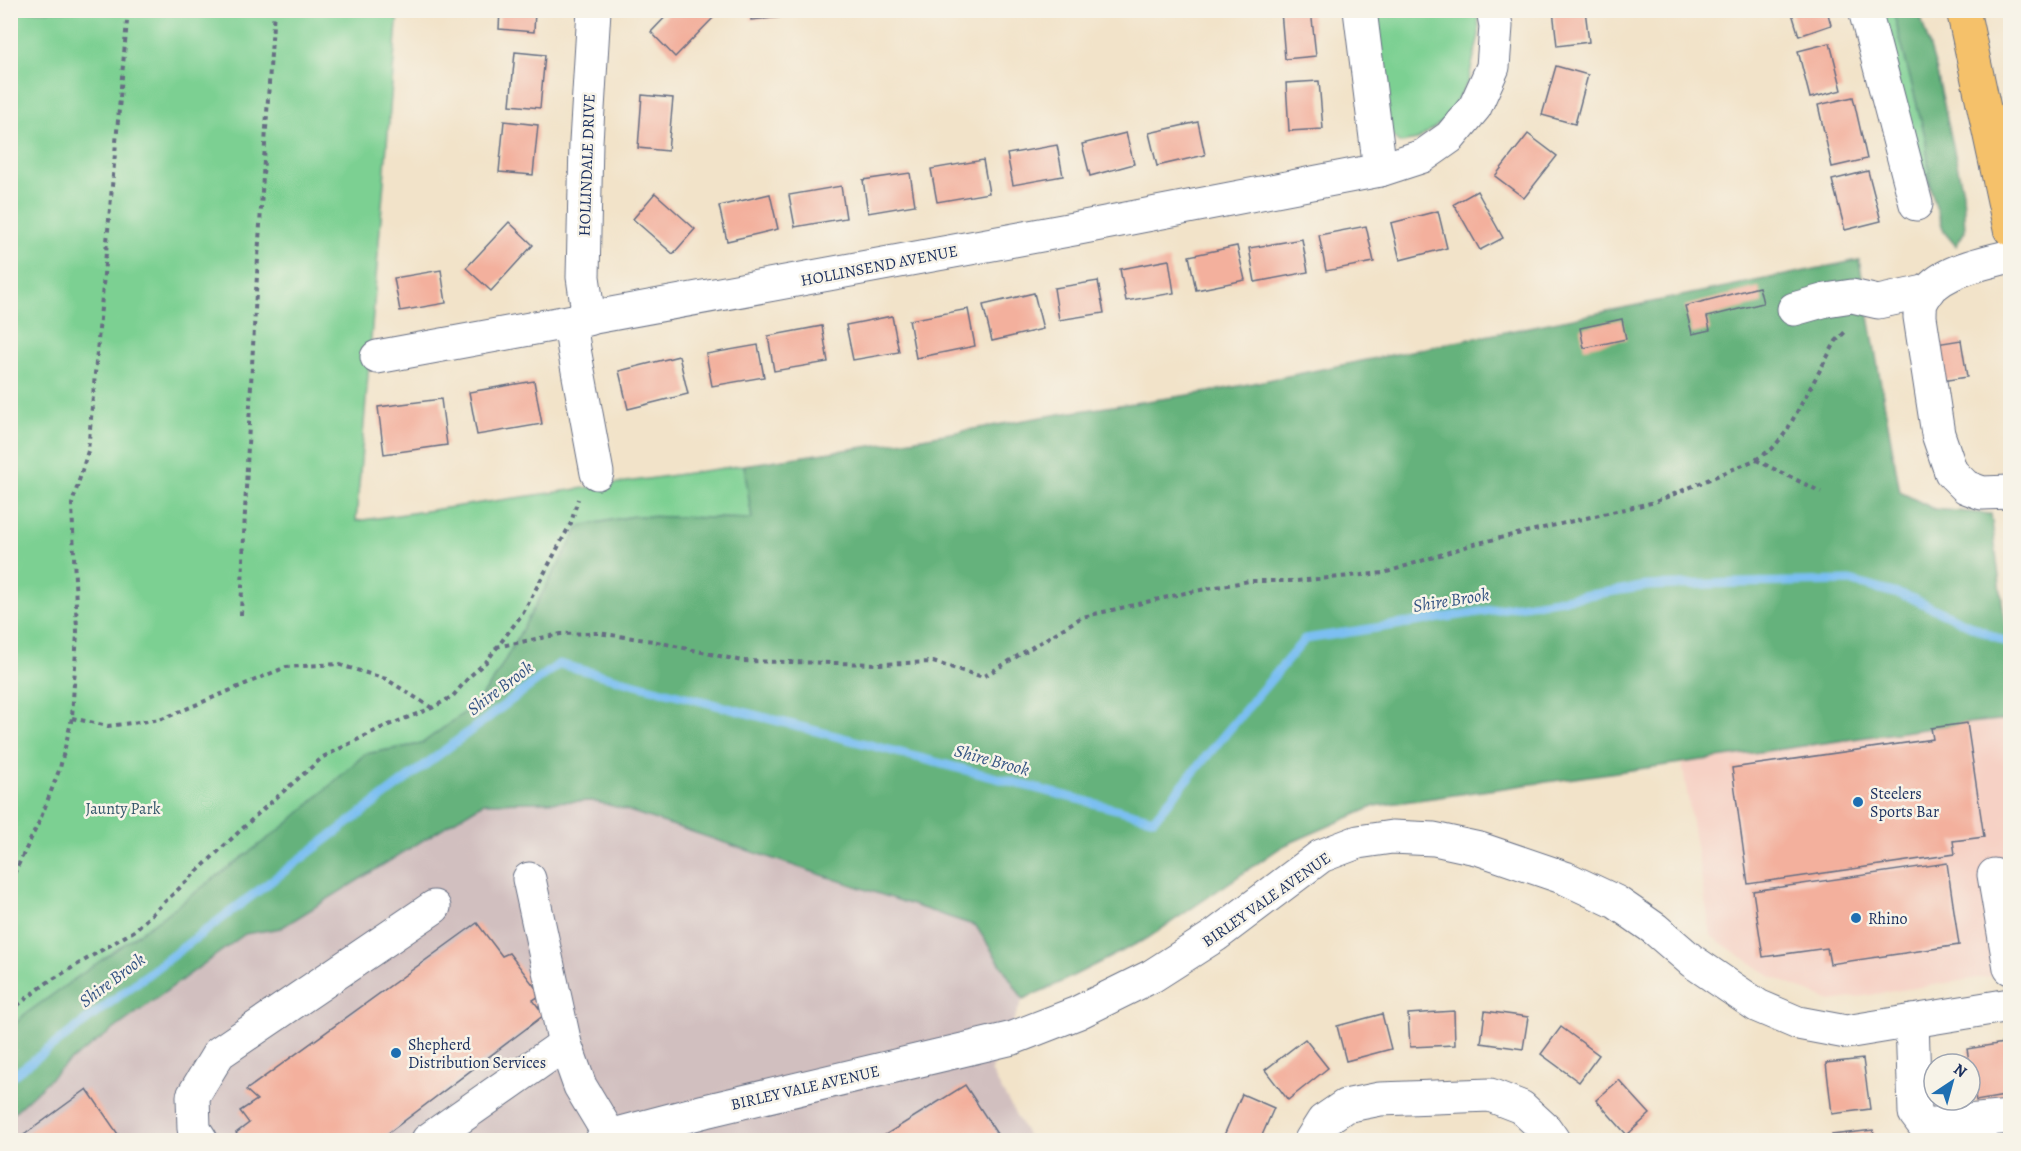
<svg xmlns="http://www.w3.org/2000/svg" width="2021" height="1151" viewBox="0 0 2021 1151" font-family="Alegreya,serif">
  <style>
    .built { fill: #f6d1c5 }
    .industrial { fill: #d1bfbf }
    .green { fill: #7cd092; stroke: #4c8078; stroke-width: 1.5 }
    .forest { fill: #65b27c; stroke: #40706d; stroke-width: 1.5 }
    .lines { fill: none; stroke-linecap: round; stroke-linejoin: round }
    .stream { stroke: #7cbff2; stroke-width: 9 }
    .building { fill: #f3b09d }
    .minor-casing { stroke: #666e83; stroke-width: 35 }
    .major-casing { stroke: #666e83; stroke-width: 35 }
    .path { stroke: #666e83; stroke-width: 4; stroke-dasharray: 4.5 4.5; stroke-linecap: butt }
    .minor { stroke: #fff; stroke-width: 33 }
    .major { stroke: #f5c16b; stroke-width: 33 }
    .poi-dot { fill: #1f6fb2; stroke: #f7f3e8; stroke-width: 2 }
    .labels { text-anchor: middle; stroke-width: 5; stroke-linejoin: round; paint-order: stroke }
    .street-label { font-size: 16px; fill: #1b2f5e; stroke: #f7f3e8 }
    .poi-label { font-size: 16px; fill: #1b2f5e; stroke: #f7f3e8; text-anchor: start }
    .park-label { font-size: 16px; fill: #33576b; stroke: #f7f3e8 }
    .water-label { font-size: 18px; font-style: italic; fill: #335383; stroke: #f7f3e8 }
  </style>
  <rect width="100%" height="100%" fill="#f7f3e8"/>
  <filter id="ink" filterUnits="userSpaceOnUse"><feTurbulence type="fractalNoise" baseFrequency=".0167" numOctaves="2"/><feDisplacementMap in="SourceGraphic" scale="12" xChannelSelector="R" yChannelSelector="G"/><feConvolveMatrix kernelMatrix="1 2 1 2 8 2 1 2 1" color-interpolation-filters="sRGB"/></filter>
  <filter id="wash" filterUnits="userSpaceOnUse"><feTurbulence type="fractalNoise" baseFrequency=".008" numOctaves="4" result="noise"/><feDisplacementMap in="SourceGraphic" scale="24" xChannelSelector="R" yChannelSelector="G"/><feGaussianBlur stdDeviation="1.35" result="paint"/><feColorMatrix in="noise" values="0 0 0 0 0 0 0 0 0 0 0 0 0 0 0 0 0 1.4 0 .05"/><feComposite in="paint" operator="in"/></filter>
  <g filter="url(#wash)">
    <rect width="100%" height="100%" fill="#f2e3c9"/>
    <polygon class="built" points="2010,719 2010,973 1831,1001 1770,976 1711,936 1682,763 1967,723"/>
    <polygon class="industrial" points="593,801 620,808 976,926 1023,999 991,1071 1030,1140 11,1140 11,1115 66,1064 245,934 281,928 483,803"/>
    <g class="green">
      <polygon points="11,11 398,11 356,521 744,465 752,519 634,516 580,526 495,678 475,705 421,744 365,754 288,824 165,915 24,1015 11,1028"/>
      <polygon points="1374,11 1478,11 1479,35 1468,82 1446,119 1417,140 1400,143 1390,134"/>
      <polygon points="1879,11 1893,11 1926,140 1931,191 1911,133"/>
    </g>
    <g class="forest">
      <polygon points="1893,11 1919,11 1936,68 1963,192 1965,231 1956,246 1944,232 1931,191 1926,140"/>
      <polygon points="1859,260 1900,492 1934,509 1991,514 2005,624 2010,644 2010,719 1967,723 1375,806 1283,846 1148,938 1053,986 1023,999 976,926 620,808 593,801 483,803 281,928 245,934 66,1064 11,1115 11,1028 24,1015 165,915 287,824 365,754 421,744 475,705 495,678 580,526 634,516 752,519 744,465 905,441 1059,414 1209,392"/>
    </g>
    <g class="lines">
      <polyline class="stream" points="10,1078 559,664 1154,819 1305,639 1647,586 1739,583 1850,581 1909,597 2010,644"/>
    </g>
    <g id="blocks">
      <g class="building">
        <polygon points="500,10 535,10 534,32 499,29"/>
        <polygon points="713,10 717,14 675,57 651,32 672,10"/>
        <polygon points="751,10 803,10 804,15 751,20"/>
        <polygon points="894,10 943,10 943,14 894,17"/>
        <polygon points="1311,10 1316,56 1285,59 1281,11"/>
        <polygon points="1553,10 1585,10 1589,42 1557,46"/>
        <polygon points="1791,10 1827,10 1831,25 1799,36"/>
        <polygon points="1830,43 1842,90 1810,98 1798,51"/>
        <polygon points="515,52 545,55 540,108 510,105"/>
        <polygon points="1556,66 1588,75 1575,124 1542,115"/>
        <polygon points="1319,81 1323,129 1289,131 1286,83"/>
        <polygon points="642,95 673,98 668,151 638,148"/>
        <polygon points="1853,97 1867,159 1832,167 1818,105"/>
        <polygon points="504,121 538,125 533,175 499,172"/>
        <polygon points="1198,122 1205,155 1157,166 1149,133"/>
        <polygon points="1126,133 1134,164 1090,176 1082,144"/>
        <polygon points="1528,134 1557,156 1524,198 1495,176"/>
        <polygon points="1057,145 1063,176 1013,185 1007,154"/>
        <polygon points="983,160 989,193 937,202 931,169"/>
        <polygon points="1868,171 1881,221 1845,230 1832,180"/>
        <polygon points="910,173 915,205 868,213 863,180"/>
        <polygon points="841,186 846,218 795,227 789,195"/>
        <polygon points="1477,191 1503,238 1480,250 1454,204"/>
        <polygon points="655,193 695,229 673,254 633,219"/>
        <polygon points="770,194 778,229 727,241 719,206"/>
        <polygon points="1438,211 1447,248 1400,260 1391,223"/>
        <polygon points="509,222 533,245 491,291 466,268"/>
        <polygon points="1366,226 1374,262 1326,271 1319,235"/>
        <polygon points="1302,239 1308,272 1255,282 1249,248"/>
        <polygon points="1237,246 1245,280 1196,290 1189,256"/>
        <polygon points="1169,260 1174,293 1126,301 1120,269"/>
        <polygon points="441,270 446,303 400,311 394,278"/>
        <polygon points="1098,281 1104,313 1059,320 1054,288"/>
        <polygon points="1759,287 1763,303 1707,317 1710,330 1692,334 1685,306"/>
        <polygon points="1034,293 1043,329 992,341 983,305"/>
        <polygon points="968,309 975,346 916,358 909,320"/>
        <polygon points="892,316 899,352 853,360 846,325"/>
        <polygon points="1622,319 1626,339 1584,348 1580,328"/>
        <polygon points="822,326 828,362 774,371 768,336"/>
        <polygon points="1961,340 1967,377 1942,381 1936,344"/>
        <polygon points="758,345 764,377 712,386 706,354"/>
        <polygon points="679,356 688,394 628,409 619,371"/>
        <polygon points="534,381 542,424 477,435 469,392"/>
        <polygon points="441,399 447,445 384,454 378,407"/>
        <polygon points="1967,723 1984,837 1953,841 1955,854 1748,884 1732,768 1933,739 1931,728"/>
        <polygon points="1947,863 1959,945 1830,964 1827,948 1763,957 1753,891"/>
        <polygon points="477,923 502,956 509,953 541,995 533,1000 544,1015 379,1140 241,1140 236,1133 249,1123 240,1111 257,1100 246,1090"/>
        <polygon points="1454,1011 1455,1045 1410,1047 1408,1014"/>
        <polygon points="1485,1011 1528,1017 1523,1049 1481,1043"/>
        <polygon points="1382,1014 1391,1049 1346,1061 1337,1026"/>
        <polygon points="1561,1027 1599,1055 1579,1082 1541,1054"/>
        <polygon points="1305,1039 1328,1068 1288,1100 1265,1070"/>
        <polygon points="2010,1042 2010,1095 1976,1101 1967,1049"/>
        <polygon points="1863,1059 1870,1109 1832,1114 1826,1063"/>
        <polygon points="1619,1080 1650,1114 1627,1135 1596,1100"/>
        <polygon points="965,1085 1001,1140 877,1140"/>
        <polygon points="87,1089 122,1140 17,1140"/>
        <polygon points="1242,1094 1274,1108 1260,1140 1222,1140"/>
        <polygon points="1873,1130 1875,1140 1833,1140 1832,1135"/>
      </g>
    </g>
  </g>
  <g filter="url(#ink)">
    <use href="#blocks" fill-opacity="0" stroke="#666e83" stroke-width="1.5"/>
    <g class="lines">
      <g class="minor-casing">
        <g id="minor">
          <polyline points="1360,10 1380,170"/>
          <polyline points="1865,10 1916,204"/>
          <path d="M2010,256C1982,264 1933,271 1921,303C1920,307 1920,313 1920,317L1938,434L1951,472L1966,487L1982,493L2010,492"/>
          <polyline points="1794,309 1826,300 1852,296 1878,302 1929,291"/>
          <polyline points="589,319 583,277 586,142 594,10"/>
          <polyline points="570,323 574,349 597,473"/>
          <polyline points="377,357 1079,228 1380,170 1423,156 1450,137 1475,107 1493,67 1496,26 1493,10"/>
          <polyline points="1994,875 2010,968"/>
          <polyline points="529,879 565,1044 580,1086 610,1136"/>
          <polyline points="1912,1021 1915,1113 1924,1125 2010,1117"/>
          <polyline points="201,1140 194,1129 193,1096 219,1053 434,907"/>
          <polyline points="428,1140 565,1044"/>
          <polyline points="602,1140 610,1136 705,1111 1013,1038 1077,1013 1152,976 1216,935 1321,856 1358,842 1392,837 1434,839 1480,849 1565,878 1616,902 1655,929 1692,961 1758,1006 1798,1023 1846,1032 2010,1005"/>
          <polyline points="1311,1140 1323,1121 1345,1106 1380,1099 1490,1095 1521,1107 1546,1130 1553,1140"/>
        </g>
      </g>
      <g class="major-casing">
        <polyline id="major" points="1963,10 2010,229"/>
      </g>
      <g class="path">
        <polyline points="1756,460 1821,492"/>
        <path d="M241,615C248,413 260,212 274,10"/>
        <polyline points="496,647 561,634 598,633 653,641 742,661 880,664 933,662 983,677 1082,617 1185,593 1249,581 1296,581 1384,573 1474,544 1655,502 1755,460 1772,449 1786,432 1836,341 1847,330"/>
        <polyline points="72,718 108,726 162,719 286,667 337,664 386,679 432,708"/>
        <polyline points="10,882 40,820 60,768 72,718 77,632 72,504 88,451 128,10"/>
        <polyline points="10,1011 48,982 134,931 261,811 323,757 381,728 432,708 453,696 469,677 486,662 523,613 571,523 578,499"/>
      </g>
      <use href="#minor" class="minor"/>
      <use href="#major" class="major"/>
    </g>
  </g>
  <g class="poi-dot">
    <circle cx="1858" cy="802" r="6"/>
    <circle cx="1856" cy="918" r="6"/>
    <circle cx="396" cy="1053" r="6"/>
  </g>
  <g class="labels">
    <g class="street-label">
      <text transform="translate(586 165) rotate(-88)" y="6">HOLLINDALE DRIVE</text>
      <text transform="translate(879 265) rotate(-11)" y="6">HOLLINSEND AVENUE</text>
      <text transform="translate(1266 899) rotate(-35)" y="6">BIRLEY VALE AVENUE</text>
      <text transform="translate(805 1087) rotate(-13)" y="6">BIRLEY VALE AVENUE</text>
    </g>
    <g class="poi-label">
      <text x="1870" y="799">Steelers<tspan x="1870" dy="18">Sports Bar</tspan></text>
      <text x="1868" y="924">Rhino</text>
      <text x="408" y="1050">Shepherd<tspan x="408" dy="18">Distribution Services</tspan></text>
    </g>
    <g class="park-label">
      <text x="123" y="814">Jaunty Park</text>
    </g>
    <g class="water-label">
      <text transform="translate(1451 600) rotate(-9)" y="6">Shire Brook</text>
      <text transform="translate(500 688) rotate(-37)" y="6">Shire Brook</text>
      <text transform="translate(992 760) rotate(15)" y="6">Shire Brook</text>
      <text transform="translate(112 980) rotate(-37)" y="6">Shire Brook</text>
    </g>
  </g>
  <rect width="2021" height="1151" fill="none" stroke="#f7f3e8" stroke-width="36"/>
  <g transform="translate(1952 1082) rotate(36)"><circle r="28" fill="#f7f3e8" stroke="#9fa5b1" stroke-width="1.5"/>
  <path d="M0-4.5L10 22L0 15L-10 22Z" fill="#1f6fb2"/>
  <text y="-9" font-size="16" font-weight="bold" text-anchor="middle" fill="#1b2f5e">N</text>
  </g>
</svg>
